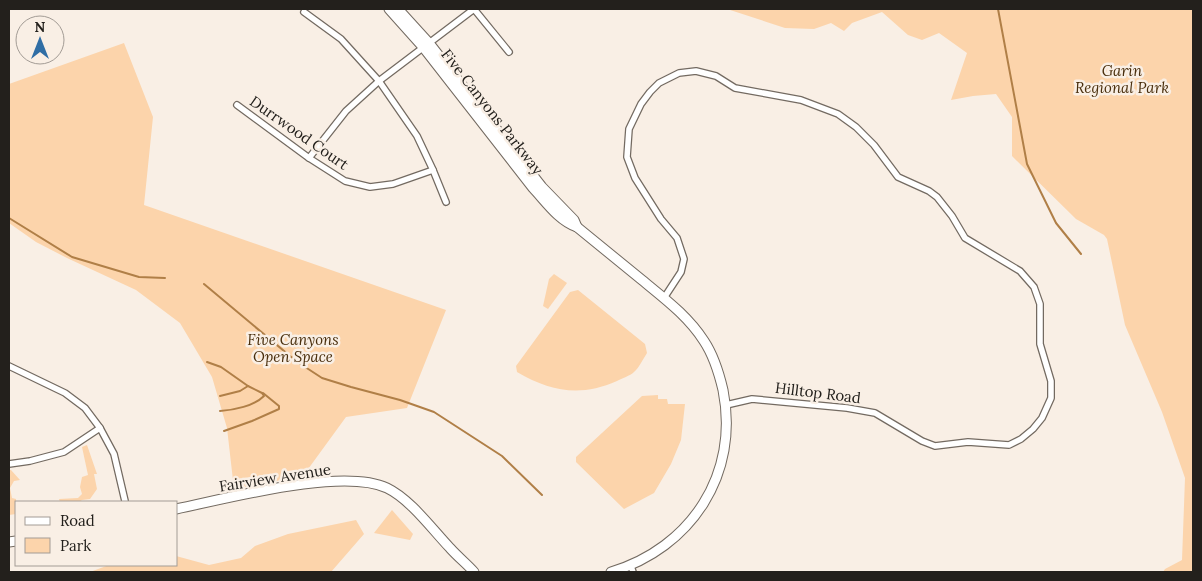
<svg xmlns="http://www.w3.org/2000/svg" width="1202" height="581" viewBox="0 0 1202 581" font-family="Lora,serif">
  <style>
    .green { fill: #fcd4ab }
    .lines { fill: none; stroke-linecap: round; stroke-linejoin: round }
    .stream { stroke: #b07f47; stroke-width: 2 }
    .minor-casing { stroke: #736a61; stroke-width: 8 }
    .secondary-casing { stroke: #736a61; stroke-width: 11 }
    .minor { stroke: #fff; stroke-width: 5.5 }
    .secondary { stroke: #fff; stroke-width: 9 }
    .labels { text-anchor: middle; stroke-width: 5; stroke-linejoin: round; paint-order: stroke }
    .park-label { font-size: 15px; font-style: italic; fill: #492e0c; stroke: #f9efe5 }
    .street-label { font-size: 15px; fill: #23201c; stroke: #f9efe5 }
  </style>
  <rect width="100%" height="100%" fill="#f9efe5"/>
  <g class="green">
    <polygon points="727,9 1193,9 1193,572 1163,572 1165,569 1182,560 1185,478 1162,412 1125,325 1107,239 1104,235 1076,219 1012,156 1012,117 996,94 973,96 951,100 967,53 939,33 922,40 908,35 882,12 852,23 844,31 831,23 814,29 785,28"/>
    <polygon points="124,43 153,117 144,205 446,310 407,408 346,417 303,476 234,489 227,428 212,377 180,323 136,290 67,258 36,242 9,223 9,84"/>
    <polygon points="554,274 567,283 548,309 543,306 549,279"/>
    <path d="M578,290L645,344L647,353C643,359 639,368 634,372C630,376 622,378 617,381C581,397 551,392 517,372L516,366L570,292Z"/>
    <polygon points="658,395 658,399 667,399 668,404 685,404 681,440 671,464 654,493 624,509 576,462 576,457 642,396"/>
    <polygon points="87,445 97,474 94,474 97,489 90,499 82,500 79,502 60,502 59,499 78,498 82,494 80,487 82,477 88,475 82,447"/>
    <polygon points="9,470 11,470 20,480 14,481 10,488 12,498 16,499 16,514 9,515"/>
    <polygon points="392,510 413,534 410,540 374,533"/>
    <polygon points="356,520 364,534 331,572 90,572 109,565 176,565 176,556 209,565 241,558 255,546 288,534"/>
  </g>
  <g class="lines">
    <g class="stream">
      <polyline points="998,9 1027,164 1056,223 1081,254"/>
      <polyline points="9,218 72,257 139,277 165,278"/>
      <polyline points="204,284 296,361 322,378 351,387 400,400 434,412 502,456 542,495"/>
      <polyline points="207,362 221,367 248,386"/>
      <path d="M220,396L240,391L248,386L262,393L264,396C254,406 234,410 220,411"/>
      <polyline points="224,431 252,421 279,409 279,406 263,393"/>
    </g>
    <g class="minor-casing">
      <g id="minor">
        <polyline points="474,9 509,52"/>
        <polyline points="304,12 341,39 379,81 417,136 433,170 446,202"/>
        <polyline points="237,105 309,158 345,181 370,187 393,184 433,170"/>
        <polyline points="309,158 346,111 379,81 474,9"/>
        <polyline points="664,298 681,272 684,259 677,238 661,219 635,178 627,157 629,129 641,104 650,92 659,83 679,73 696,71 716,76 735,88 801,100 838,114 856,127 874,145 898,177 929,191 937,197 952,216 965,238 1020,271 1034,287 1040,304 1040,344 1051,381 1051,398 1042,418 1033,429 1021,439 1009,445 968,442 935,446 922,441 875,413 847,408 752,399 726,405"/>
        <polyline points="9,366 65,393 85,408 100,428 114,454 125,501"/>
        <polyline points="9,464 30,461 64,452 100,428"/>
        <polyline points="631,566 633,572"/>
      </g>
    </g>
    <g class="secondary-casing">
      <g id="secondary">
        <path d="M389,9L423,47L533,188C546,202 559,221 577,227C599,245 621,263 642,280C665,299 688,316 704,341C714,356 719,373 723,390C740,474 691,548 611,572"/>
        <polyline points="399,10 429,43 542,187 574,220 577,227"/>
        <path d="M176,509C226,499 342,467 387,488C410,499 432,529 450,548C458,557 467,564 474,572"/>
        <polyline points="9,542 16,541"/>
      </g>
    </g>
    <use href="#minor" class="minor"/>
    <use href="#secondary" class="secondary"/>
  </g>
  <g class="labels">
    <g class="park-label">
      <text x="1122" y="76">Garin<tspan x="1122" dy="17">Regional Park</tspan></text>
      <text x="293" y="345">Five Canyons<tspan x="293" dy="17">Open Space</tspan></text>
    </g>
    <g class="street-label">
      <text transform="translate(492 112) rotate(52)" y="5">Five Canyons Parkway</text>
      <text transform="translate(299 133) rotate(35)" y="5">Durrwood Court</text>
      <text transform="translate(818 393) rotate(7)" y="5">Hilltop Road</text>
      <text transform="translate(275 478) rotate(-9)" y="5">Fairview Avenue</text>
    </g>
  </g>
  <rect width="1202" height="581" fill="none" stroke="#23201c" stroke-width="20"/>
  <rect x="15" y="501" width="162" height="65" fill="#f9efe5" stroke="#a39c95"/>
  <rect x="25" y="517" width="25" height="8" fill="#ffffff" stroke="#a39c95"/>
  <text x="60" y="526" font-size="15" fill="#23201c">Road</text>
  <rect x="25" y="538" width="25" height="15" fill="#fcd4ab" stroke="#a39c95"/>
  <text x="60" y="551" font-size="15" fill="#23201c">Park</text>
  <g transform="translate(40 40)"><circle r="24" fill="#f9efe5" stroke="#a39c95"/>
  <path d="M0-4L9 19L0 12L-9 19Z" fill="#306ea5"/>
  <text y="-8" font-size="14" font-weight="bold" text-anchor="middle" fill="#23201c">N</text>
  </g>
</svg>
